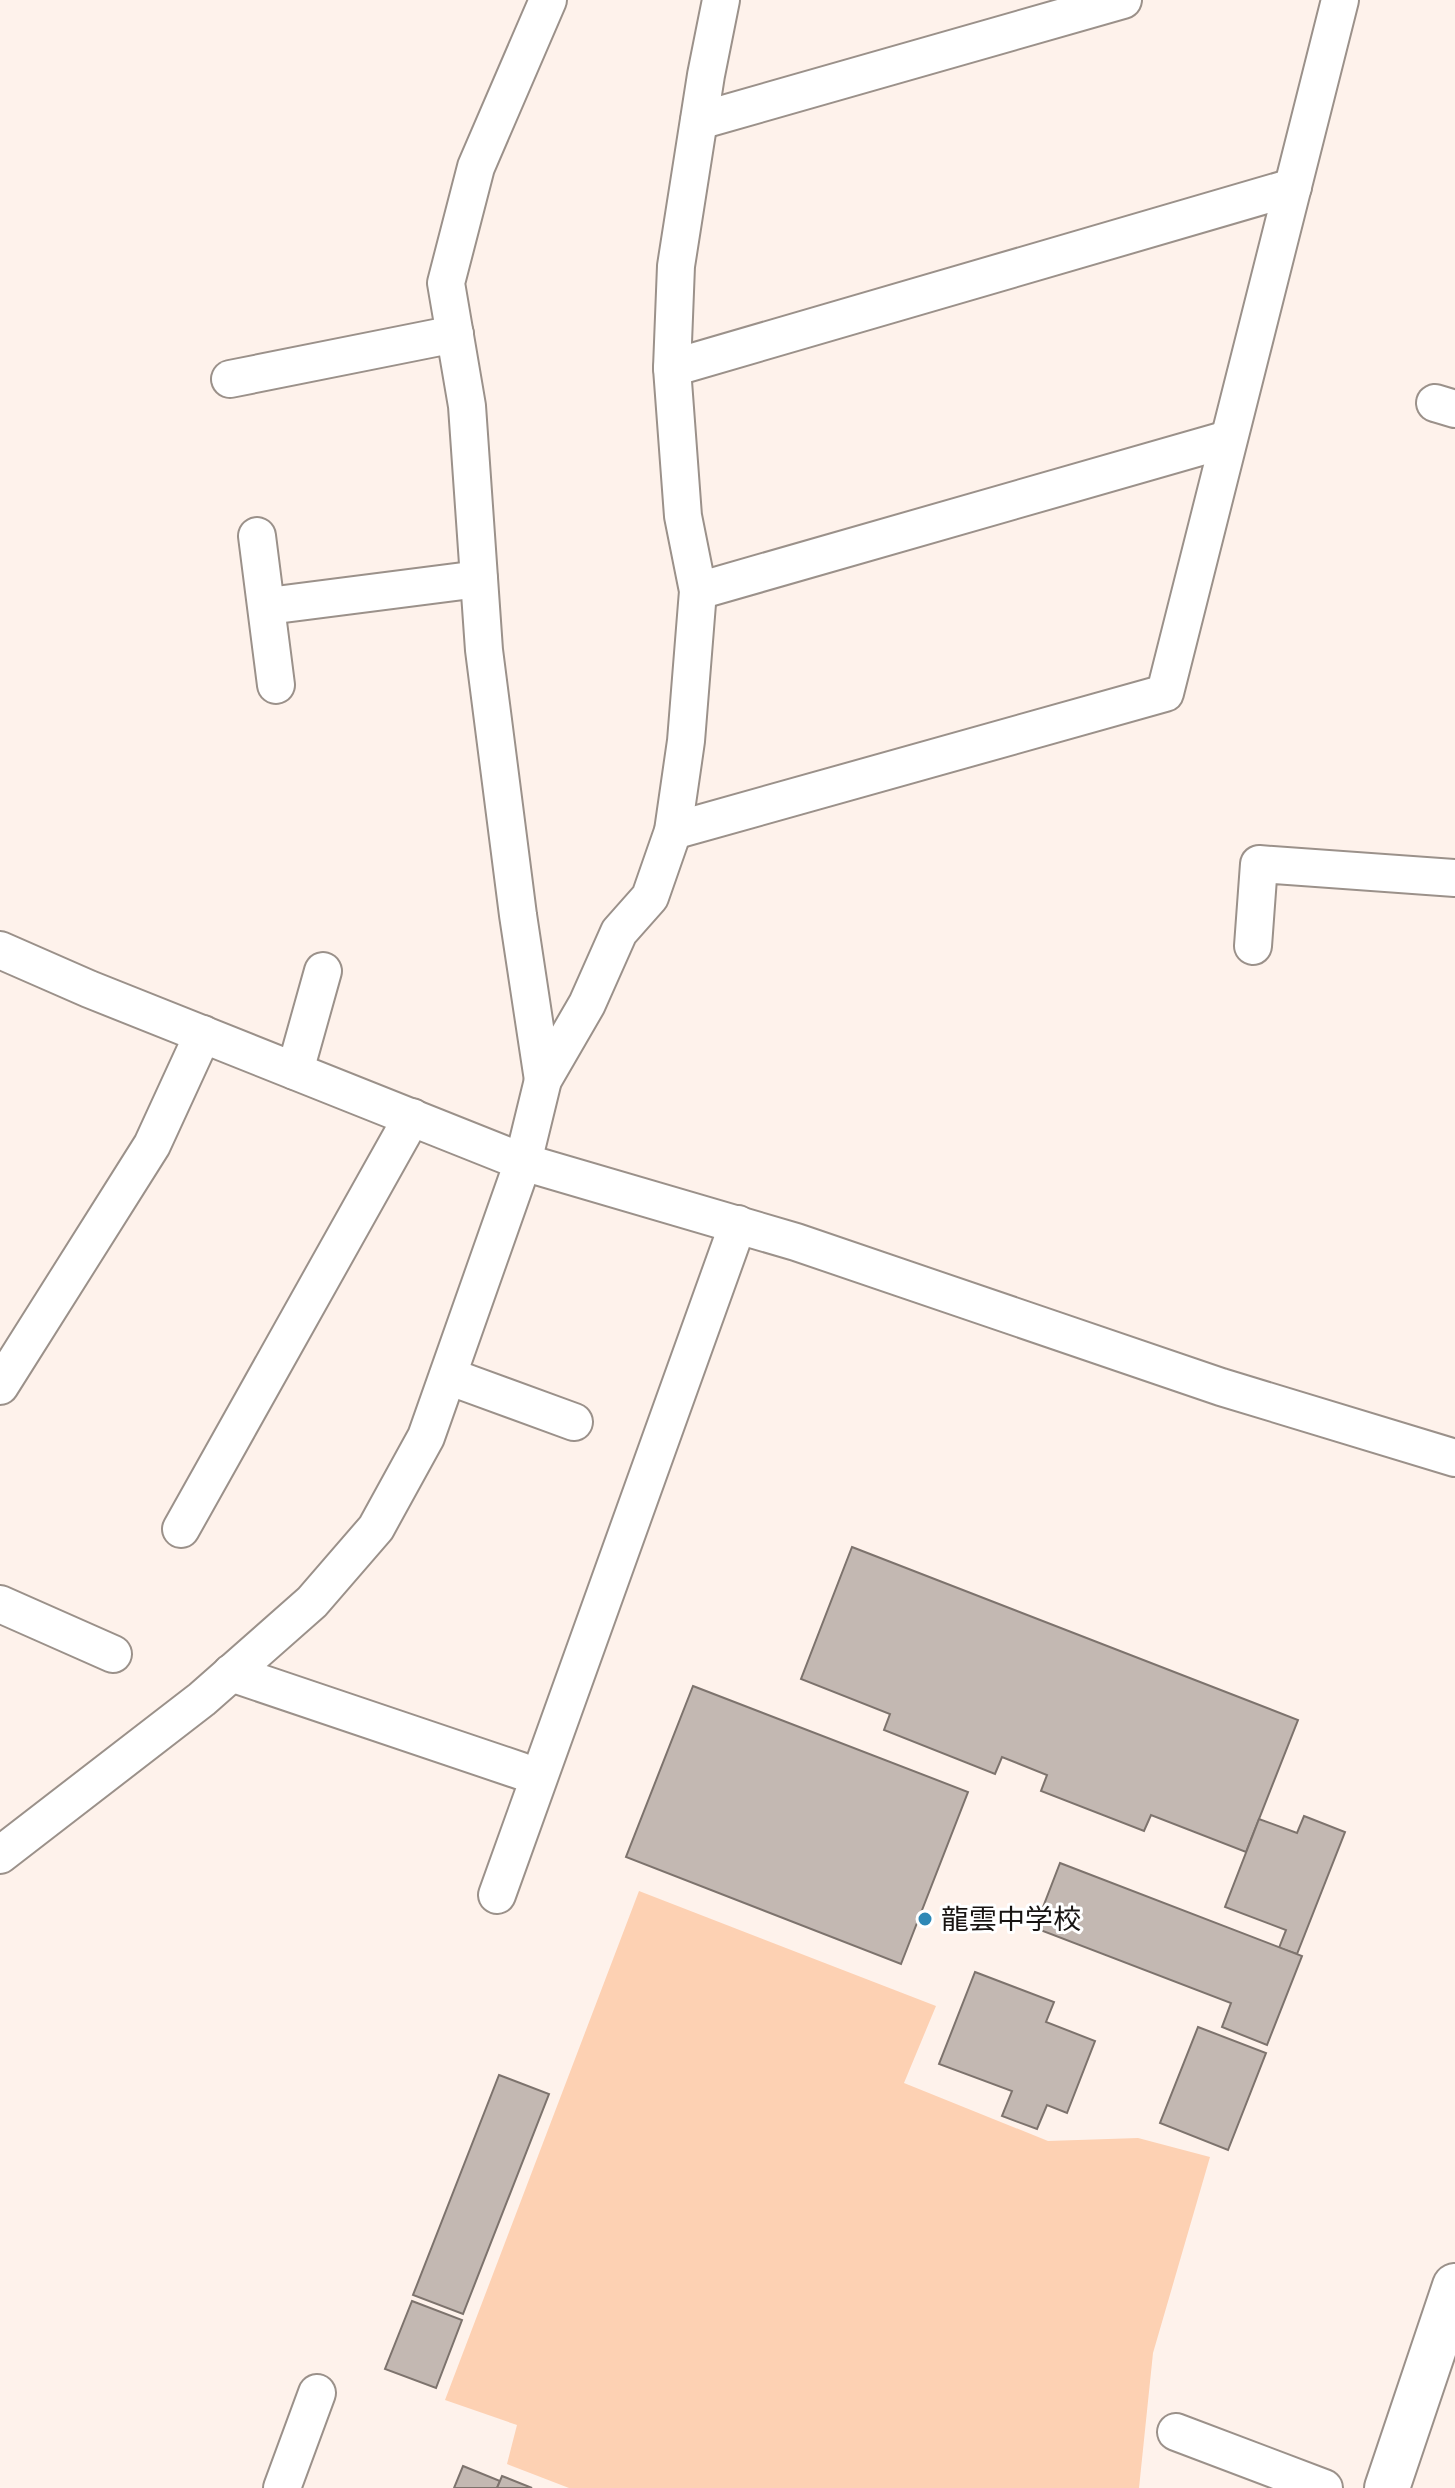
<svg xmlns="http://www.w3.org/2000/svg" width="1455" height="2488" viewBox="0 0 1455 2488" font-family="'Crimson Pro','Noto Sans JP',serif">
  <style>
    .green { fill: #fdd1b3 }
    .building { fill: #c3b8b2; stroke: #7d736d; stroke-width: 2 }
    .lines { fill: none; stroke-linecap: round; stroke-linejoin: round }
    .minor-casing { stroke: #9b918a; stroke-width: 40 }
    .tertiary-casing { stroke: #9b918a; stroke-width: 48 }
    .minor { stroke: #fff; stroke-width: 36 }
    .tertiary { stroke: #fff; stroke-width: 44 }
    .poi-dot { fill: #2e88b6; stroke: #fff; stroke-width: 3 }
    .labels { text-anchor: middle; stroke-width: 6; stroke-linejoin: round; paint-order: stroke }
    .poi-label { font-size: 28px; fill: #181412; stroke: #fff; text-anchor: start }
  </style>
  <rect width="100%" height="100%" fill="#fef2eb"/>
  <polygon class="green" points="639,1891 936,2006 904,2083 1048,2141 1138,2138 1210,2157 1153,2353 1139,2488 569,2488 507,2464 517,2425 445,2400"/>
  <g class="building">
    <polygon points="852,1547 1298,1720 1246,1852 1151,1815 1144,1831 1041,1791 1047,1775 1002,1757 995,1774 884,1730 890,1714 801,1679"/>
    <polygon points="693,1686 968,1792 901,1964 626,1857"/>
    <polygon points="1304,1816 1345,1832 1297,1954 1279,1948 1286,1930 1225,1907 1259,1819 1297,1833"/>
    <polygon points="1060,1863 1302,1956 1267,2045 1222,2027 1231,2003 1035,1928"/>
    <polygon points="975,1972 1054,2002 1046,2022 1095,2041 1067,2113 1047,2105 1037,2129 1002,2116 1012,2091 939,2064"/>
    <polygon points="1198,2027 1266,2053 1228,2150 1160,2123"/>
    <polygon points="499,2075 549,2094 463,2314 413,2295"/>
    <polygon points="412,2301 462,2320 436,2388 385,2369"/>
    <polygon points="463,2466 500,2481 497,2488 454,2488"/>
    <polygon points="502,2476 532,2488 497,2488"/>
  </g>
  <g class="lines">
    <g class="minor-casing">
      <g id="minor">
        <polyline points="699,121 1123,0"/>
        <polyline points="672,368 1293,187"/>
        <polyline points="230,379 455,334"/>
        <polyline points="1435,403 1455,409"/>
        <polyline points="257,536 276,685"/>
        <polyline points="698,591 1228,439"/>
        <polyline points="268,606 479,579"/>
        <polyline points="673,831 1165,693 1340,0"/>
        <polyline points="1253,946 1259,864 1455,878"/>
        <polyline points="0,950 89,989 523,1162 796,1242 1221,1387 1455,1458"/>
        <polyline points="295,1071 323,971"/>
        <polyline points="543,1080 518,915 484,650 467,406 446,283 476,167 548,0"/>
        <polyline points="448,1376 574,1422"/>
        <polyline points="0,1386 152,1145 203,1034"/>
        <polyline points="181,1529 412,1117"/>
        <polyline points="0,1604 113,1654"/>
        <polyline points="231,1673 521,1771"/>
        <polyline points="0,1855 202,1699 312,1602 376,1528 426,1437 523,1162 543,1080 587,1004 619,932 650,897 673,831 686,741 698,591 683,516 672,368 676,266 706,75 721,0"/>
        <polyline points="497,1895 738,1224"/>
        <polyline points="1176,2432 1324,2488"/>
        <polyline points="282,2488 317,2393"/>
      </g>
    </g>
    <g class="tertiary-casing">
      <polyline id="tertiary" points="1387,2488 1455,2286"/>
    </g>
    <use href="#minor" class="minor"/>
    <use href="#tertiary" class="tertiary"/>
  </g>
  <circle class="poi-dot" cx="925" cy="1919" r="8"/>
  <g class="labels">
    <g class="poi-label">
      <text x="941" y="1929">龍雲中学校</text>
    </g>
  </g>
</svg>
